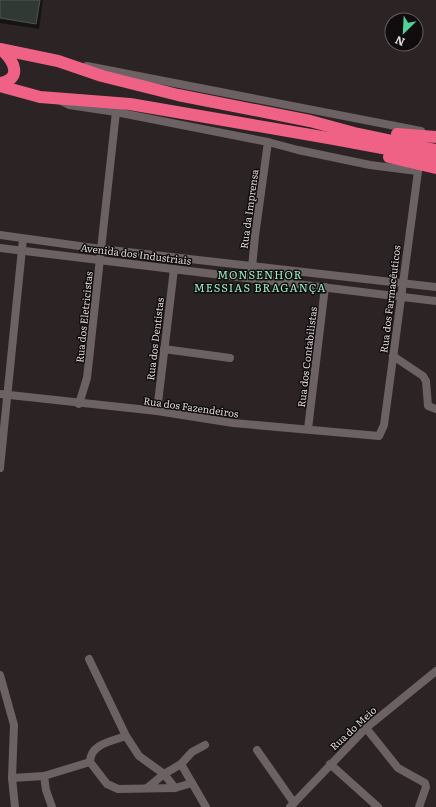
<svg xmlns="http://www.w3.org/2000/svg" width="436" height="807" viewBox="0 0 436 807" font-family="Literata,serif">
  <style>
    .shadow { fill: #0007 }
    .building { fill: #313935; stroke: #4f5752 }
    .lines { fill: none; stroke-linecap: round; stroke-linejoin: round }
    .street { stroke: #6c6263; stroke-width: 8 }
    .highway { stroke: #ef6285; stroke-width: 12 }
    .labels { text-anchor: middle; stroke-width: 3; stroke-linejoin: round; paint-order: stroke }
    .street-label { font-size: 10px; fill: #ddd7d8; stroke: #110d0e }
    .neighbourhood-label { font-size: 11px; letter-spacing: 1px; fill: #99ebc0; stroke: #110d0e }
  </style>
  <rect width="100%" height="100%" fill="#2b2324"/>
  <polygon class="shadow" points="0,0 43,0 39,29 0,23"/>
  <polygon class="building" points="0,0 40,0 36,24 0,18"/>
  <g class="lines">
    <g class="street">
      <polyline points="87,66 421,131"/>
      <polyline points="61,101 69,105 116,112 268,142 298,150 370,165 417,171"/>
      <polyline points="0,235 101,249 436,287"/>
      <polyline points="0,248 436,301"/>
      <polyline points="251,278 255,236 268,142"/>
      <polyline points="164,349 230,358"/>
      <polyline points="393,356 423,376 426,381 428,406 436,409"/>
      <polyline points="0,394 157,411 233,423 379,436 384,425 419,164"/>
      <polyline points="79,404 87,378 116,112"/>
      <polyline points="157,411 174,269"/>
      <polyline points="308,429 325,287"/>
      <polyline points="0,468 23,239"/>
      <polyline points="89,659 126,736 139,756 164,774 175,788"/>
      <polyline points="0,675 14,725 12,778 15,807"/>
      <polyline points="366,728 398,768 425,783 426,787 419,807"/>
      <path d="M126,736C112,741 90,744 90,762L107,784L118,789L175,788L192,783"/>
      <polyline points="257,750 294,803"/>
      <polyline points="181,764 206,807"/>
      <polyline points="330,764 378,807"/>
      <polyline points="44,776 46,790 52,807"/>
      <polyline points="12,778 44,776 90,762"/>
      <polyline points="147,788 164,774 181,764 192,752 205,745"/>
      <polyline points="290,807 366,728 436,671"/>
    </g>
    <g class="highway">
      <polyline points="0,49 58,61 102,76 178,95 310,121 358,134 436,150"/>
      <path d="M0,83C23,79 14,61 2,50"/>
      <polyline points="0,86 40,97 130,104 334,139 436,158"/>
      <polyline points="397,134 436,137"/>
      <polyline points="389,157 436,168"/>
    </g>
  </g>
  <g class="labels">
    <g class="street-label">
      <text transform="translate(249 209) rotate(-82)" y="4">Rua da Imprensa</text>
      <text transform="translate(136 254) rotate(7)" y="4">Avenida dos Industriais</text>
      <text transform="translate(390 299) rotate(-83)" y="4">Rua dos Farmacêuticos</text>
      <text transform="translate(84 317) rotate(-84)" y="4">Rua dos Eletricistas</text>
      <text transform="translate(155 339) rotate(-83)" y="4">Rua dos Dentistas</text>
      <text transform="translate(307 357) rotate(-83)" y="4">Rua dos Contabilistas</text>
      <text transform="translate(191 407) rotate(8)" y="4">Rua dos Fazendeiros</text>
      <text transform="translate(353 728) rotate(-43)" y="4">Rua do Meio</text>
    </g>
    <g class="neighbourhood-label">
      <text x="260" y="279">MONSENHOR<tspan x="260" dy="13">MESSIAS BRAGANÇA</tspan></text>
    </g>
  </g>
  <g transform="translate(404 32) rotate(204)"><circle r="19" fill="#110d0e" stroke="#635e5f"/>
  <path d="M0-3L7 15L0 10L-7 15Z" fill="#4fd399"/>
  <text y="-6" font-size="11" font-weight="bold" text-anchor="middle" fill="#ddd7d8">N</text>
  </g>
</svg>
